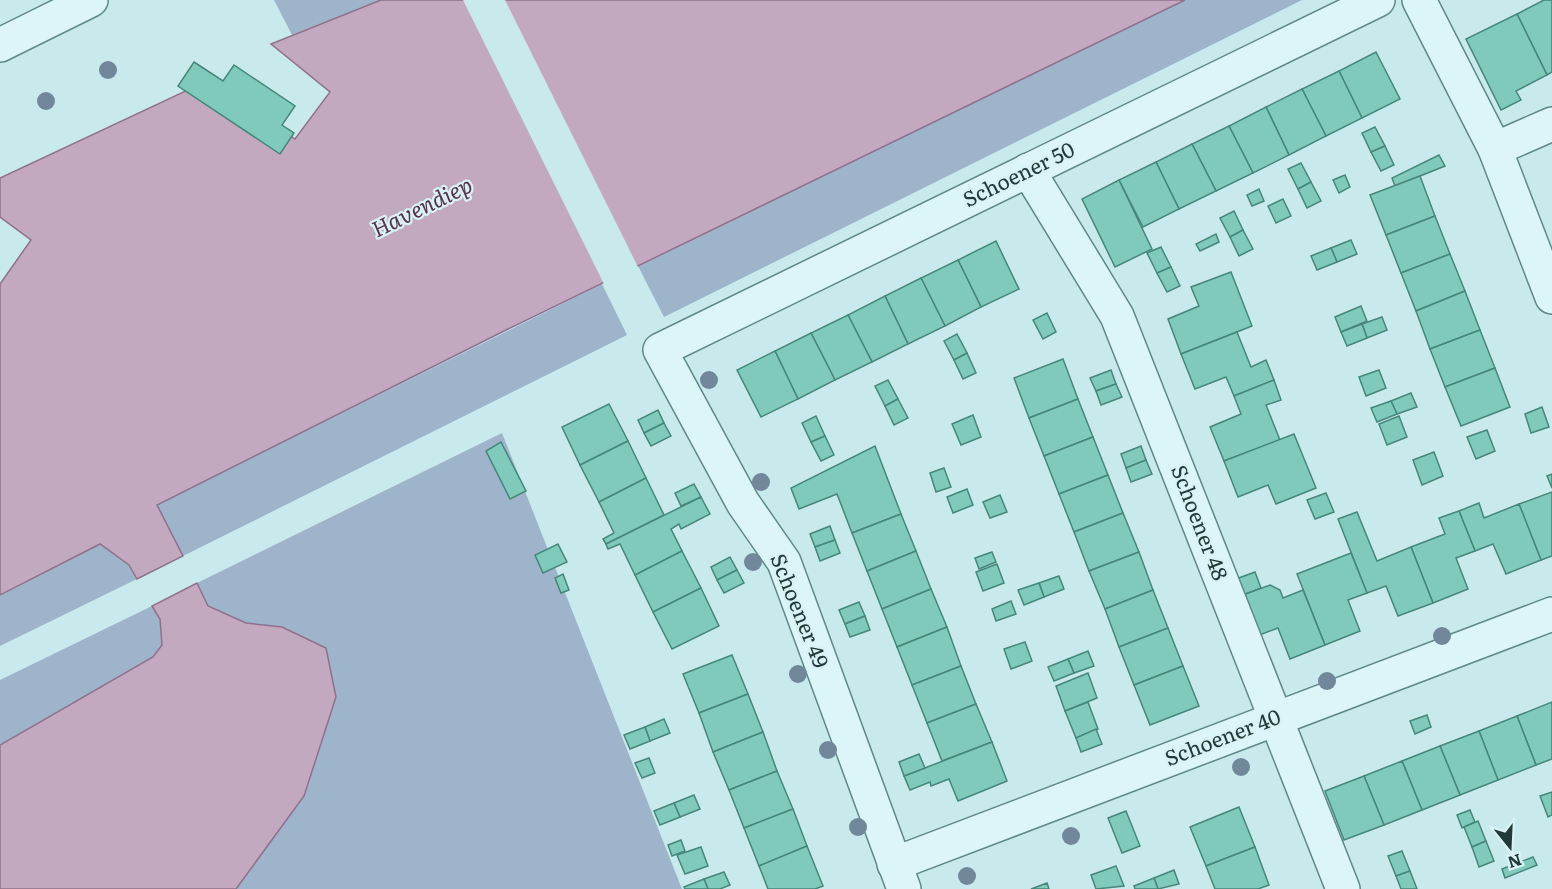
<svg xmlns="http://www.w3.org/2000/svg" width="1552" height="889" viewBox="0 0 1552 889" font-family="Literata,serif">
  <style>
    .green { fill: #9db4cb }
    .water { fill: #c2a9bf; stroke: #90708b; stroke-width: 1.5 }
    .pier { fill: #c9eaed }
    .building { fill: #80cabc; stroke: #458779; stroke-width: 1.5 }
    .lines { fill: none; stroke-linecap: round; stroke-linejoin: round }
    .minor-casing { stroke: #5e8986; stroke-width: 36 }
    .minor { stroke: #dcf5f8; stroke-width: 33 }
    .tree { fill: #70889a }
    .labels { text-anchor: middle; stroke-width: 4.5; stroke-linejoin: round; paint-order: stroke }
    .street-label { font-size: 21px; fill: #213a37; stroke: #d8f2f5 }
    .water-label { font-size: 22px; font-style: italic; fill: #59314c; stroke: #d8f2f5 }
  </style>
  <rect width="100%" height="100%" fill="#c9eaed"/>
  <g class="green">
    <polygon points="274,0 381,0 292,35"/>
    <polygon points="1185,0 1302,0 664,317 638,266"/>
    <polygon points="602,284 627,335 183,556 157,505"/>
    <polygon points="502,433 682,889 236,889 304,796 282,627 246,623 208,606 197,583"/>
    <polygon points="100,544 129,565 137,579 0,646 0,595"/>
    <polygon points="152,606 160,619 162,645 153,657 0,745 0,680"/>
  </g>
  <g class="water">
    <polygon points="381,0 1185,0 508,329 157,505 183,556 137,579 129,565 100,544 0,595 0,284 31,240 0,217 0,178 211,79 295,139 330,92 271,44"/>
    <polygon points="197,583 208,606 246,623 282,627 326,648 336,697 304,796 236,889 0,889 0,745 153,657 162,645 160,619 152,606"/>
  </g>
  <polygon class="pier" points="463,0 505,0 639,269 605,286"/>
  <g class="building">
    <polygon points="1544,0 1552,0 1552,72 1547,75 1517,14"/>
    <polygon points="1517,14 1547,75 1516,91 1521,100 1501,110 1466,39"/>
    <polygon points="1376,52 1400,99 1362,118 1339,71"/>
    <polygon points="194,62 223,81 234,65 295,106 282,125 294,133 280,154 178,86"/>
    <polygon points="1339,71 1362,118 1326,136 1302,89"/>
    <polygon points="1302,89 1326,136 1289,155 1266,107"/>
    <polygon points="1266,107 1289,155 1253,173 1229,126"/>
    <polygon points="1229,126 1253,173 1216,191 1192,144"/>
    <polygon points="1375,127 1385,146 1371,152 1362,133"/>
    <polygon points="1192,144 1216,191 1179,209 1156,162"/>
    <polygon points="1385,146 1394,165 1381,171 1371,152"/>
    <polygon points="1439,155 1445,166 1395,186 1392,178"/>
    <polygon points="1156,162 1179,209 1143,227 1119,180"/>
    <polygon points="1301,163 1311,182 1298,189 1288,169"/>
    <polygon points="1345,175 1350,187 1339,193 1333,180"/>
    <polygon points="1420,176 1435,216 1386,235 1370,195"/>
    <polygon points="1119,180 1152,249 1115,267 1082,199"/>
    <polygon points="1311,182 1321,201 1307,208 1298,189"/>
    <polygon points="1259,189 1264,201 1252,206 1247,195"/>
    <polygon points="1283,199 1291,216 1276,223 1268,206"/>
    <polygon points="1234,211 1243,230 1230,237 1220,218"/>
    <polygon points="1435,216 1450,254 1401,273 1386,235"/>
    <polygon points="1243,230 1253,249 1239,256 1230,237"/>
    <polygon points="1216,234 1219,242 1200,251 1196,244"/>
    <polygon points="1351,240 1357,254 1337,262 1331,248"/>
    <polygon points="996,241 1019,289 981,307 958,260"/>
    <polygon points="1161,247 1171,267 1157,273 1147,253"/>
    <polygon points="1331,248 1337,262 1317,270 1311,256"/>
    <polygon points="1450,254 1465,291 1416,311 1401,273"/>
    <polygon points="958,260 981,307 945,326 921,278"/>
    <polygon points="1171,267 1180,286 1167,292 1157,273"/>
    <polygon points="1231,272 1252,326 1181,354 1168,319 1199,306 1191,287"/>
    <polygon points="921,278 945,326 908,344 885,296"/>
    <polygon points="1465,291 1480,330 1430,349 1416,311"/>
    <polygon points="885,296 908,344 872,362 848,315"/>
    <polygon points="1361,306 1367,321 1341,332 1335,317"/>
    <polygon points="1047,313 1056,332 1043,339 1033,320"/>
    <polygon points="848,315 872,362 835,380 811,333"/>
    <polygon points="1382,317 1387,330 1367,338 1362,324"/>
    <polygon points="1362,324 1367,338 1347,346 1341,332"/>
    <polygon points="1480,330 1495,368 1445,387 1430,349"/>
    <polygon points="1237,332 1251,367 1266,360 1274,380 1234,396 1226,377 1195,389 1181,354"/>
    <polygon points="811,333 835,380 798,399 775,351"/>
    <polygon points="957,334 967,353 954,360 944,341"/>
    <polygon points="775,351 798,399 761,417 737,370"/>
    <polygon points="967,353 976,373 963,379 954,360"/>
    <polygon points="1063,359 1078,399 1029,418 1014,378"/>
    <polygon points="1495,368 1510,407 1461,426 1445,387"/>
    <polygon points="1111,370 1116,384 1096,391 1090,378"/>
    <polygon points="1379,370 1386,388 1366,396 1359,377"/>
    <polygon points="888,380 898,399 885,406 875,386"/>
    <polygon points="1274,380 1281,400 1266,405 1280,440 1224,461 1210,427 1241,414 1234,396"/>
    <polygon points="1116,384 1122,397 1101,405 1096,391"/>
    <polygon points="1411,393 1417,407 1397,414 1391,401"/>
    <polygon points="898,399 908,418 894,425 885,406"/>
    <polygon points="1078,399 1093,437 1044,456 1029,418"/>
    <polygon points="1391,401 1397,414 1377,422 1371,408"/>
    <polygon points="609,404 628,441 580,465 562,427"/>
    <polygon points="1542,407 1549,427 1531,433 1525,414"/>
    <polygon points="658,410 664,423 644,433 638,420"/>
    <polygon points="973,415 981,437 961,445 952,424"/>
    <polygon points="816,416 825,436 811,442 802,423"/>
    <polygon points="1399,416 1407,437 1387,445 1379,424"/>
    <polygon points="664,423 671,436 651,446 644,433"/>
    <polygon points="1487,430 1495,451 1476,459 1467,437"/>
    <polygon points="1294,434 1316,488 1276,504 1268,485 1238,497 1224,461"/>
    <polygon points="825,436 834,455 821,461 811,442"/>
    <polygon points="1093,437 1108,475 1059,494 1044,456"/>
    <polygon points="628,441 646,478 599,502 580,465"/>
    <polygon points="501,442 526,491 510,499 486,451"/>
    <polygon points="875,446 901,514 852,533 837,494 799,509 791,488"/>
    <polygon points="1141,446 1146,460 1126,468 1121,454"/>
    <polygon points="1434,452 1443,476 1422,485 1413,460"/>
    <polygon points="1146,460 1152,474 1131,482 1126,468"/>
    <polygon points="944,468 951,487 936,492 930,473"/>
    <polygon points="1552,474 1552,488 1547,476"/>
    <polygon points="1108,475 1123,513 1074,532 1059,494"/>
    <polygon points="646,478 664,515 606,544 603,539 614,533 599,502"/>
    <polygon points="694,484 701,497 681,506 675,493"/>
    <polygon points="967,489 973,505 953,513 947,497"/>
    <polygon points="1552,492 1552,556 1541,560 1519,504"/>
    <polygon points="1326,493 1334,512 1315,519 1307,500"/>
    <polygon points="1000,495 1007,512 990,518 983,502"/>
    <polygon points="701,497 710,514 681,529 679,524 671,529 682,551 635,575 620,544 608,549 606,544"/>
    <polygon points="1479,503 1484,518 1519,504 1541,560 1506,574 1493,544 1475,551 1459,511"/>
    <polygon points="1459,511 1475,551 1456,558 1468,589 1433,603 1411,547 1445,534 1439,518"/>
    <polygon points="1357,512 1377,561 1411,547 1433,603 1398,616 1386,586 1367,593 1338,519"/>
    <polygon points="1123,513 1139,552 1089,571 1074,532"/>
    <polygon points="901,514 916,551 867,571 852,533"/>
    <polygon points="830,526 835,540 815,547 810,534"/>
    <polygon points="835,540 840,553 820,561 815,547"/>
    <polygon points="558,544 567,562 543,573 535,555"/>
    <polygon points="682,551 701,588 653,612 635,575"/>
    <polygon points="916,551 931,589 882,609 867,571"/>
    <polygon points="992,552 996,562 979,569 975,558"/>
    <polygon points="1139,552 1153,590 1105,609 1089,571"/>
    <polygon points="1351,553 1367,593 1348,600 1360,631 1325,645 1297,574"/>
    <polygon points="730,557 737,570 717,580 711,567"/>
    <polygon points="997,564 1004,583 983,591 976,572"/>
    <polygon points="737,570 744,583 724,593 717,580"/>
    <polygon points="1255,572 1261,588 1243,595 1236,579"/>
    <polygon points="563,574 569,590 561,593 555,578"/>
    <polygon points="1059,576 1064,589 1044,597 1039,583"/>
    <polygon points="1039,583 1044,597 1024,605 1018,590"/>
    <polygon points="1270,585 1280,590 1283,598 1303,590 1325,645 1290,659 1278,628 1259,635 1243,595"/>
    <polygon points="701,588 719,626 672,649 653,612"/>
    <polygon points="931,589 947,627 897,647 882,609"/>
    <polygon points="1153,590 1168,628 1119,647 1105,609"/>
    <polygon points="1011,601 1016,614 996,621 992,609"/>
    <polygon points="859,602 865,616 845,624 839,610"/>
    <polygon points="865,616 870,630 850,637 845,624"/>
    <polygon points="947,627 961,666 912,685 897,647"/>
    <polygon points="1168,628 1183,666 1134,685 1119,647"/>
    <polygon points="1025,642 1032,661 1011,669 1004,649"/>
    <polygon points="1088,651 1094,666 1074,673 1068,659"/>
    <polygon points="732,655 748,694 699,713 683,674"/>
    <polygon points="1068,659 1074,673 1054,681 1048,667"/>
    <polygon points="961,666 976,704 927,723 912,685"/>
    <polygon points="1183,666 1199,706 1150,725 1134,685"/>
    <polygon points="1088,673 1097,698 1065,711 1056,686"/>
    <polygon points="748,694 763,732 713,752 699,713"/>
    <polygon points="1088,702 1098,729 1076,738 1065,711"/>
    <polygon points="1552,702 1552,759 1536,765 1517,716"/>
    <polygon points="976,704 992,742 942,761 927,723"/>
    <polygon points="1427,715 1431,727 1415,734 1410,721"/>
    <polygon points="1517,716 1536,765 1498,780 1479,731"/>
    <polygon points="664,719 670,733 650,741 645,727"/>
    <polygon points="645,727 650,741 630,749 624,735"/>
    <polygon points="1096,729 1102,744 1081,752 1076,738"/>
    <polygon points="1479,731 1498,780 1460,795 1440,746"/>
    <polygon points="763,732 777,771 729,790 713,752"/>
    <polygon points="992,742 1007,781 958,801 949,779 931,786 930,782 910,790 904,776"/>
    <polygon points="1440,746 1460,795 1422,810 1402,761"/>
    <polygon points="919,754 925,768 904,776 899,762"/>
    <polygon points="649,758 655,773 642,778 635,763"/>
    <polygon points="1402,761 1422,810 1384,825 1364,776"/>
    <polygon points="777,771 793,809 744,828 729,790"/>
    <polygon points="1364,776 1384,825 1344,840 1325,791"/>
    <polygon points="1552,792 1552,815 1548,817 1540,796"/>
    <polygon points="694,795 700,809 680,817 674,803"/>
    <polygon points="674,803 680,817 660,825 654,811"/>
    <polygon points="1239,807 1255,847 1206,866 1190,827"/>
    <polygon points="793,809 807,846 759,866 744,828"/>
    <polygon points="1470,810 1475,822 1462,828 1457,815"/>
    <polygon points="1126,811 1140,846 1122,853 1108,818"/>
    <polygon points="1478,821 1486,841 1472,847 1464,827"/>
    <polygon points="681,840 685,851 672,856 668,845"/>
    <polygon points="1486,841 1494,861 1479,867 1472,847"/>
    <polygon points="807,846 823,886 815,889 768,889 759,866"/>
    <polygon points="701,847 708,866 685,874 677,855"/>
    <polygon points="1255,847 1269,885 1258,889 1215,889 1206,866"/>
    <polygon points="1402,851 1410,871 1396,876 1388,856"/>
    <polygon points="1533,857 1537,865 1505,878 1502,869"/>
    <polygon points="1116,866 1124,886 1096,889 1091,875"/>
    <polygon points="1174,870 1179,884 1158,889 1154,878"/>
    <polygon points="1410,871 1417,889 1401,889 1396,876"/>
    <polygon points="724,872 730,885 720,889 708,889 704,879"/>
    <polygon points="1154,878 1158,889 1135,889 1134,886"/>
    <polygon points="704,879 708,889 685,889 684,887"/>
    <polygon points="1047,883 1049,889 1031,889"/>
  </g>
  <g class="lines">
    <g class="minor-casing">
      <g id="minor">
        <polyline points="1419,0 1495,149 1552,297"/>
        <polyline points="0,45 91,0"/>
        <polyline points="1495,149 1552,124"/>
        <polyline points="1028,170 1117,316 1343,889"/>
        <polyline points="894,864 1552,614"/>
        <polyline points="904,889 784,562 743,503 660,350 1378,0"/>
      </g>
    </g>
    <use href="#minor" class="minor"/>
  </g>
  <g class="tree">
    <circle cx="108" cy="70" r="9"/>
    <circle cx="46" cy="101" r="9"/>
    <circle cx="709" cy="380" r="9"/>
    <circle cx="761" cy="482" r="9"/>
    <circle cx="753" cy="562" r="9"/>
    <circle cx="1442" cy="636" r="9"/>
    <circle cx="798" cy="674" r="9"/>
    <circle cx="1327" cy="681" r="9"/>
    <circle cx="828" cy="750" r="9"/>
    <circle cx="1241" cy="767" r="9"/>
    <circle cx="858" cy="827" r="9"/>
    <circle cx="1071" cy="836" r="9"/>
    <circle cx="967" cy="876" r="9"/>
  </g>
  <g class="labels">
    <g class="street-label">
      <text transform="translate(1019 175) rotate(-26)" y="7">Schoener 50</text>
      <text transform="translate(1199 523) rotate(69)" y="7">Schoener 48</text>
      <text transform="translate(799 611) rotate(68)" y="7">Schoener 49</text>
      <text transform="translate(1223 738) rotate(-21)" y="7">Schoener 40</text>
    </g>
    <g class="water-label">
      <text transform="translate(422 207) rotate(-26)" y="8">Havendiep</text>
    </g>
  </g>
  <g transform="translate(1510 847) rotate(162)" stroke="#d8f2f5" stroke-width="4.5" paint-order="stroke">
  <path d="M0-4.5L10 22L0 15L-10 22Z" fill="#213a37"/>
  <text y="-9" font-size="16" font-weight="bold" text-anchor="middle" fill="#213a37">N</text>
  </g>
</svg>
